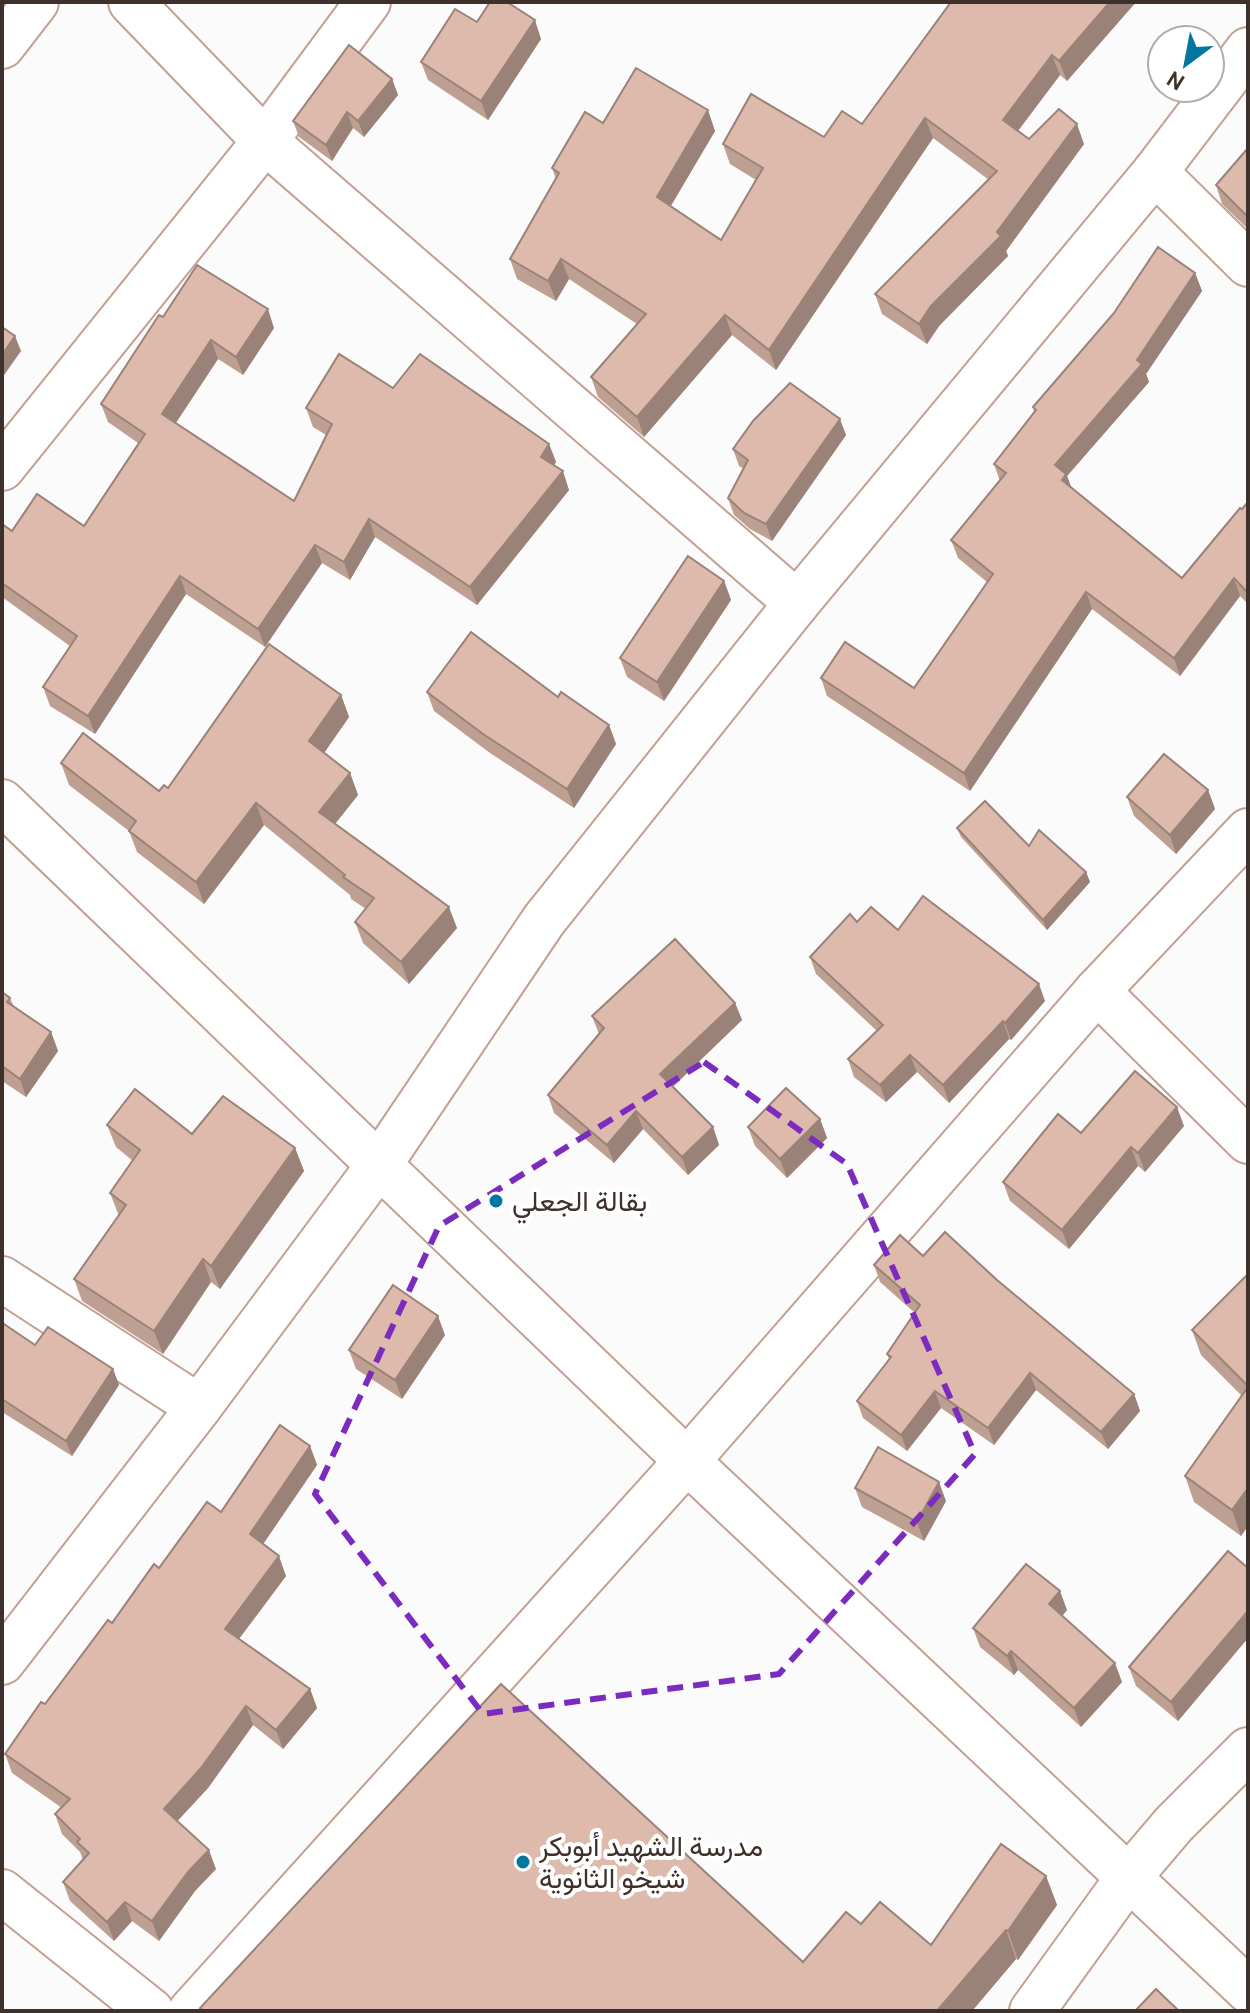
<svg xmlns="http://www.w3.org/2000/svg" width="1250" height="2013" viewBox="0 0 1250 2013" font-family="Cabin,Vazirmatn,sans-serif">
  <style>
    .lines { fill: none; stroke-linecap: round; stroke-linejoin: round }
    .minor-casing { stroke: #c2a092; stroke-width: 48 }
    .tertiary-casing { stroke: #c2a092; stroke-width: 48 }
    .minor { stroke: #fff; stroke-width: 44 }
    .tertiary { stroke: #fff; stroke-width: 44 }
    .wall { fill: #bea093 }
    .shaded-wall { fill: #9b8278 }
    .building { fill: #ddbaab; stroke: #9b8278; stroke-width: 2 }
    .marked { fill: none; stroke: #7b2cbf; stroke-width: 6; stroke-dasharray: 16 10; stroke-linejoin: round }
    .poi-dot { fill: #0177a0; stroke: #fff; stroke-width: 3 }
    .labels { text-anchor: middle; stroke-width: 8; stroke-linejoin: round; paint-order: stroke }
    .poi-label { font-size: 28px; fill: #3e302a; stroke: #fff; text-anchor: start }
  </style>
  <rect width="100%" height="100%" fill="#fbfbfb"/>
  <g class="lines">
    <g class="minor-casing">
      <g id="minor">
        <polyline points="131,2 265,141 797,603"/>
        <polyline points="2,46 36,2"/>
        <polyline points="1155,172 1248,264"/>
        <polyline points="2,468 265,141 368,2"/>
        <polyline points="2,802 687,1461 1248,1990"/>
        <polyline points="1097,991 1248,1141"/>
        <polyline points="2,1279 199,1407"/>
        <polyline points="2,1892 151,2011"/>
        <polyline points="191,2011 687,1461 1097,991 1248,831"/>
        <polyline points="1032,2011 1128,1878 1174,1824 1248,1750"/>
      </g>
    </g>
    <g class="tertiary-casing">
      <polyline id="tertiary" points="2,1662 199,1407 379,1165 544,920 797,603 1155,172 1248,50"/>
    </g>
    <use href="#minor" class="minor"/>
    <use href="#tertiary" class="tertiary"/>
  </g>
  <g class="wall">
    <polygon points="1136,2 1067,81 1060,75 1018,131 1029,139 1084,144 1006,251 1008,256 939,326 927,344 882,314 875,294 989,180 933,138 776,370 732,335 644,437 598,397 591,377 637,324 569,279 556,301 517,279 510,259 556,179 552,168 603,123 715,131 671,206 721,240 756,180 730,164 723,144 824,137 862,124"/>
    <polygon points="477,22 541,39 488,120 428,80 421,62"/>
    <polygon points="392,79 398,95 364,137 353,128 332,161 299,137 293,121"/>
    <polygon points="1248,148 1248,229 1222,204 1216,185"/>
    <polygon points="1195,273 1202,291 1146,374 1149,382 1067,476 1071,488 1182,578 1248,502 1248,604 1240,596 1180,676 1092,609 970,791 827,696 821,678 914,688 987,582 958,558 951,540 1000,481 994,464 1034,412 1033,407"/>
    <polygon points="163,317 274,328 243,375 218,359 176,423 294,501 326,435 313,427 306,408 393,388 549,444 556,462 554,465 569,490 477,605 375,537 350,580 322,563 265,647 186,594 95,734 50,706 43,687 70,646 2,597 2,524 12,531 84,526 138,443 108,422 101,404"/>
    <polygon points="846,435 772,541 750,529 734,515 728,498 744,469 739,466 733,449"/>
    <polygon points="724,581 731,600 664,701 627,677 620,658"/>
    <polygon points="427,692 558,697 609,725 616,744 574,808 490,753 434,711"/>
    <polygon points="341,695 349,717 324,753 350,773 358,795 335,824 457,928 409,984 363,943 355,922 366,909 351,899 350,895 264,825 204,904 137,852 129,831 69,785 61,763 159,791 168,788"/>
    <polygon points="1208,790 1215,809 1176,854 1134,816 1127,797"/>
    <polygon points="957,828 1029,846 1086,872 1090,882 1047,930 961,837"/>
    <polygon points="857,922 898,930 1045,1001 1011,1040 1009,1039 949,1103 917,1072 886,1102 854,1077 848,1059 877,1031 816,974 810,957"/>
    <polygon points="2,992 10,998 14,1007 51,1032 58,1051 26,1097 2,1081"/>
    <polygon points="735,1003 742,1020 673,1087 713,1127 719,1145 688,1175 643,1129 614,1163 554,1113 548,1095 599,1034 592,1016"/>
    <polygon points="820,1119 827,1138 787,1178 755,1146 748,1127"/>
    <polygon points="107,1125 295,1148 304,1171 220,1289 211,1282 163,1354 82,1301 74,1279 119,1216 110,1193 133,1161 116,1147"/>
    <polygon points="1184,1126 1145,1172 1138,1166 1069,1249 1010,1201 1003,1182 1081,1133"/>
    <polygon points="923,1256 997,1280 1134,1394 1140,1411 1108,1449 1036,1390 994,1445 941,1408 907,1451 863,1418 857,1401 889,1359 887,1354 915,1313 880,1282 874,1265"/>
    <polygon points="1248,1274 1248,1526 1241,1536 1194,1502 1185,1476 1242,1396 1201,1355 1192,1330"/>
    <polygon points="2,1327 35,1345 113,1369 119,1385 72,1456 2,1412"/>
    <polygon points="445,1335 402,1399 356,1369 349,1350"/>
    <polygon points="310,1446 317,1465 263,1544 286,1576 239,1639 310,1689 317,1708 283,1749 253,1725 208,1788 177,1821 216,1869 195,1891 159,1941 132,1921 114,1941 70,1901 63,1882 83,1860 80,1852 62,1834 55,1814 62,1808 12,1773 5,1754 112,1623 159,1568 221,1512"/>
    <polygon points="855,1488 946,1501 924,1541 862,1507"/>
    <polygon points="1248,1568 1248,1638 1178,1721 1136,1686 1129,1667"/>
    <polygon points="1067,1610 1062,1616 1122,1682 1081,1727 1018,1670 1014,1675 980,1647 973,1628"/>
    <polygon points="1046,1876 1057,1905 1018,1960 1016,1959 972,2011 201,2011 200,2008 803,1962 861,1924 931,1945"/>
  </g>
  <g class="shaded-wall">
    <polygon points="1110,2 1136,2 1067,81 1059,61"/>
    <polygon points="535,20 541,39 488,120 481,101"/>
    <polygon points="1052,55 1060,75 1011,140 1003,120"/>
    <polygon points="392,79 398,95 364,137 358,121"/>
    <polygon points="708,110 715,131 664,217 657,197"/>
    <polygon points="347,112 353,128 332,161 326,145"/>
    <polygon points="925,118 933,138 776,370 769,350"/>
    <polygon points="1077,124 1084,144 1006,251 1008,256 939,326 927,344 919,324 931,306 997,232"/>
    <polygon points="561,259 569,279 556,301 548,281"/>
    <polygon points="1195,273 1202,291 1146,374 1149,382 1067,476 1073,492 1068,498 1055,465 1137,360"/>
    <polygon points="268,309 274,328 243,375 236,357"/>
    <polygon points="725,315 732,335 644,437 637,417"/>
    <polygon points="15,336 21,351 2,378 2,355"/>
    <polygon points="211,340 218,359 169,433 162,414"/>
    <polygon points="840,419 846,435 772,541 766,524"/>
    <polygon points="549,444 556,462 548,475 541,457"/>
    <polygon points="563,471 569,490 477,605 470,587"/>
    <polygon points="369,519 375,537 350,580 344,562"/>
    <polygon points="315,545 322,563 265,647 258,629"/>
    <polygon points="180,576 186,594 95,734 88,716"/>
    <polygon points="1234,578 1240,596 1180,676 1174,658"/>
    <polygon points="724,581 731,600 664,701 657,682"/>
    <polygon points="1086,592 1092,609 970,791 964,773"/>
    <polygon points="341,695 349,717 317,763 309,741"/>
    <polygon points="609,725 616,744 574,808 567,789"/>
    <polygon points="350,773 358,795 327,834 319,812"/>
    <polygon points="1208,790 1215,809 1176,854 1170,835"/>
    <polygon points="256,803 264,825 204,904 196,882"/>
    <polygon points="1086,872 1090,882 1047,930 1043,920"/>
    <polygon points="449,907 457,928 409,984 401,962"/>
    <polygon points="1039,984 1045,1001 1011,1040 1005,1023"/>
    <polygon points="735,1003 742,1020 667,1092 660,1074"/>
    <polygon points="1003,1021 1009,1039 949,1103 943,1085"/>
    <polygon points="51,1032 58,1051 26,1097 20,1079"/>
    <polygon points="910,1055 917,1072 886,1102 880,1085"/>
    <polygon points="1177,1107 1184,1126 1145,1172 1138,1153"/>
    <polygon points="636,1111 643,1129 614,1163 607,1145"/>
    <polygon points="820,1119 827,1138 787,1178 780,1159"/>
    <polygon points="713,1127 719,1145 688,1175 682,1157"/>
    <polygon points="1131,1147 1138,1166 1069,1249 1062,1230"/>
    <polygon points="295,1148 304,1171 220,1289 211,1266"/>
    <polygon points="203,1259 211,1282 163,1354 154,1331"/>
    <polygon points="438,1316 445,1335 402,1399 395,1380"/>
    <polygon points="113,1369 119,1385 72,1456 66,1441"/>
    <polygon points="1030,1373 1036,1390 994,1445 988,1428"/>
    <polygon points="935,1391 941,1408 907,1451 901,1435"/>
    <polygon points="1134,1394 1140,1411 1108,1449 1101,1432"/>
    <polygon points="310,1446 317,1465 257,1553 250,1534"/>
    <polygon points="939,1482 946,1501 924,1541 917,1522"/>
    <polygon points="1248,1488 1248,1526 1241,1536 1232,1510"/>
    <polygon points="279,1556 286,1576 232,1648 225,1629"/>
    <polygon points="1060,1591 1067,1610 1056,1623 1049,1604"/>
    <polygon points="1248,1611 1248,1638 1178,1721 1171,1702"/>
    <polygon points="1011,1651 1018,1670 1014,1675 1007,1656"/>
    <polygon points="1115,1663 1122,1682 1081,1727 1074,1708"/>
    <polygon points="310,1689 317,1708 283,1749 276,1730"/>
    <polygon points="246,1706 253,1725 208,1788 171,1828 164,1809"/>
    <polygon points="209,1850 216,1869 195,1891 159,1941 152,1921 188,1872"/>
    <polygon points="1046,1876 1057,1905 1018,1960 1008,1931"/>
    <polygon points="125,1902 132,1921 114,1941 107,1922"/>
    <polygon points="1006,1930 1016,1959 972,2011 937,2011"/>
  </g>
  <g class="building">
    <polygon points="490,2 507,2 535,20 481,101 421,62 455,9 477,22"/>
    <polygon points="951,2 1110,2 1059,61 1052,55 1003,120 1029,139 1059,109 1077,124 997,232 1001,236 931,306 919,324 875,294 997,171 925,118 769,350 725,315 637,417 591,377 646,314 561,259 548,281 510,259 559,173 552,168 585,112 603,123 636,68 708,110 657,197 721,240 763,168 723,144 751,94 824,137 842,111 862,124"/>
    <polygon points="349,45 392,79 358,121 347,112 326,145 293,121"/>
    <polygon points="1248,148 1248,217 1216,185"/>
    <polygon points="1158,247 1195,273 1137,360 1142,364 1055,465 1066,474 1062,480 1182,578 1240,508 1242,509 1248,502 1248,593 1234,578 1174,658 1086,592 964,773 821,678 845,642 914,688 993,574 951,540 1006,473 994,464 1036,410 1033,407 1114,313"/>
    <polygon points="197,265 268,309 236,357 211,340 162,414 294,501 332,424 306,408 339,354 393,388 420,354 549,444 541,457 563,471 470,587 369,519 344,562 315,545 258,629 180,576 88,716 43,687 77,636 2,583 2,524 12,531 37,494 84,526 145,434 101,404 159,315 163,317"/>
    <polygon points="2,327 15,336 2,355"/>
    <polygon points="790,383 840,419 766,524 744,513 728,498 748,460 733,449 753,421"/>
    <polygon points="688,556 724,581 657,682 620,658"/>
    <polygon points="471,632 558,697 561,692 609,725 567,789 483,734 427,692"/>
    <polygon points="269,644 341,695 309,741 350,773 319,812 449,907 401,962 355,922 374,898 343,877 345,875 256,803 196,882 129,831 136,821 61,763 83,733 159,791 164,785 168,788"/>
    <polygon points="1164,754 1208,790 1170,835 1127,797"/>
    <polygon points="985,801 1029,846 1039,830 1086,872 1043,920 957,828"/>
    <polygon points="923,896 1039,984 1005,1023 1003,1021 943,1085 910,1055 880,1085 848,1059 883,1025 810,957 850,914 857,922 871,907 898,930"/>
    <polygon points="675,939 735,1003 660,1074 713,1127 682,1157 636,1111 607,1145 548,1095 604,1028 592,1016"/>
    <polygon points="2,992 10,998 7,1002 51,1032 20,1079 2,1066"/>
    <polygon points="1135,1071 1177,1107 1138,1153 1131,1147 1062,1230 1003,1182 1058,1114 1081,1133"/>
    <polygon points="786,1088 820,1119 780,1159 748,1127"/>
    <polygon points="135,1089 192,1134 223,1096 295,1148 211,1266 203,1259 154,1331 74,1279 126,1205 110,1193 140,1150 107,1125"/>
    <polygon points="945,1232 997,1280 1134,1394 1101,1432 1030,1373 988,1428 935,1391 901,1435 857,1401 891,1357 887,1354 920,1305 874,1265 900,1235 923,1256"/>
    <polygon points="1248,1274 1248,1386 1192,1330"/>
    <polygon points="393,1285 438,1316 395,1380 349,1350"/>
    <polygon points="4,1324 35,1345 48,1327 113,1369 66,1441 2,1399 2,1327"/>
    <polygon points="1248,1387 1248,1488 1232,1510 1185,1476"/>
    <polygon points="280,1425 310,1446 250,1534 279,1556 225,1629 310,1689 276,1730 246,1706 201,1768 164,1809 209,1850 188,1872 152,1921 125,1902 107,1922 63,1882 89,1853 77,1842 80,1839 55,1814 70,1799 5,1754 41,1702 45,1704 108,1620 112,1623 154,1564 159,1568 207,1502 221,1512"/>
    <polygon points="878,1447 939,1482 917,1522 855,1488"/>
    <polygon points="1228,1551 1248,1568 1248,1611 1171,1702 1129,1667"/>
    <polygon points="1026,1564 1060,1591 1049,1604 1115,1663 1074,1708 1011,1651 1007,1656 973,1628"/>
    <polygon points="501,1684 803,1962 846,1912 861,1924 880,1902 931,1945 1001,1844 1046,1876 1008,1931 1006,1930 937,2011 204,2011 200,2008"/>
    <polygon points="1156,1989 1179,2011 1135,2011"/>
  </g>
  <path class="marked" d="M704,1062L847,1164L975,1454L779,1674L483,1714L315,1494L439,1226Z"/>
  <g class="poi-dot">
    <circle cx="496" cy="1201" r="8"/>
    <circle cx="523" cy="1862" r="8"/>
  </g>
  <g class="labels">
    <g class="poi-label">
      <text x="512" y="1211">بقالة الجعلي</text>
      <text x="539" y="1856">مدرسة الشهيد أبوبكر<tspan x="539" dy="32">شيخو الثانوية</tspan></text>
    </g>
  </g>
  <rect width="1250" height="2013" fill="none" stroke="#3e302a" stroke-width="8"/>
  <g transform="translate(1186 64) rotate(212)"><circle r="38" fill="#ffffff" stroke="#b2acaa" stroke-width="2"/>
  <path d="M0-6L14 30L0 20L-14 30Z" fill="#0177a0"/>
  <text y="-12" font-size="22" font-weight="bold" text-anchor="middle" fill="#3e302a">N</text>
  </g>
</svg>
